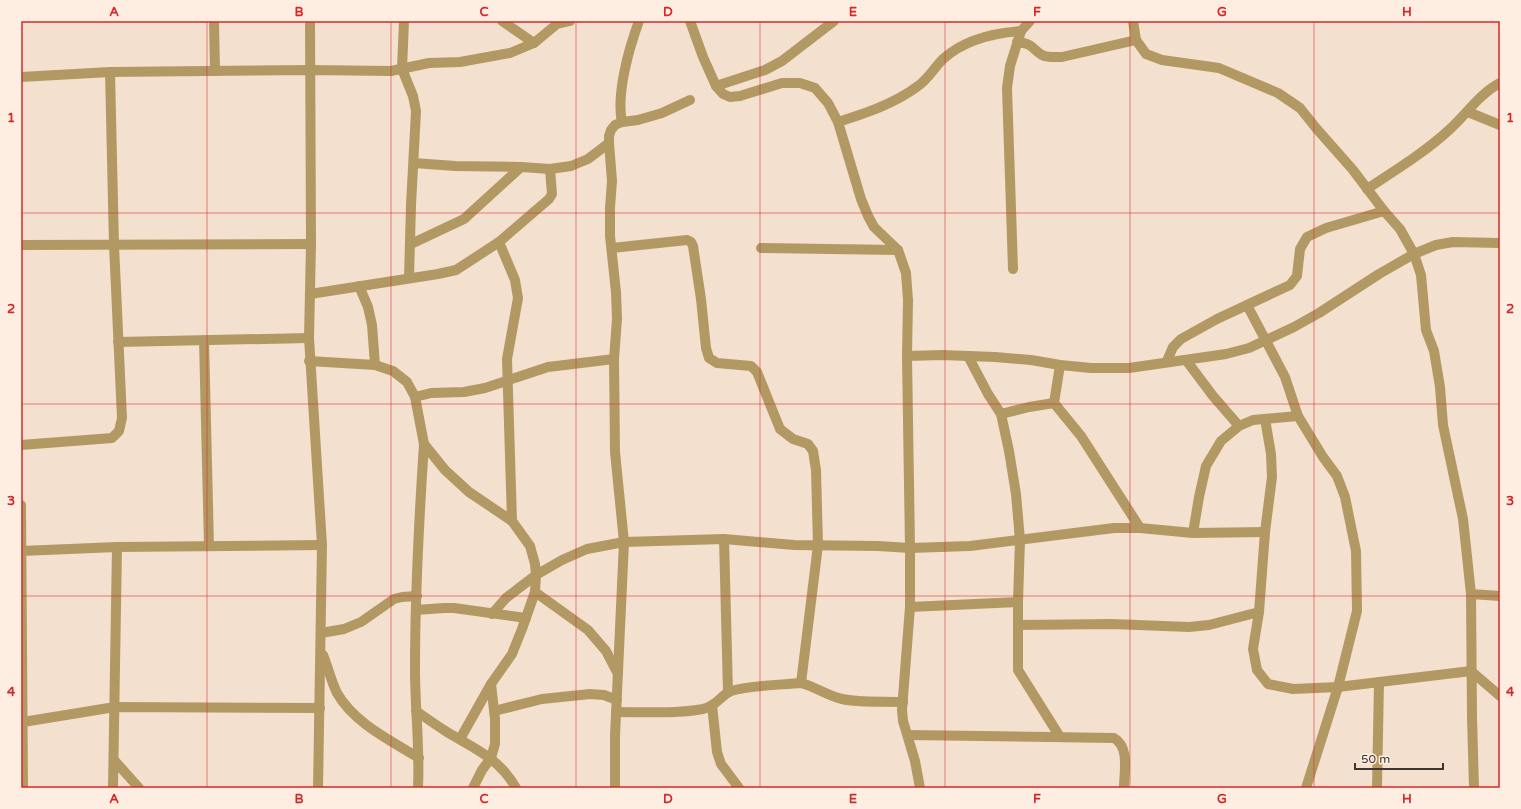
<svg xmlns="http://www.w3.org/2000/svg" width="1521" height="809" viewBox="0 0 1521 809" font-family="'Varela Round',sans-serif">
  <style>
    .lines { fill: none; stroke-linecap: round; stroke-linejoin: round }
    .minor { stroke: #b29963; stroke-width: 10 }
    .grid { fill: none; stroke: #d62828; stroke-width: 1; stroke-opacity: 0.55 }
    .neatline { fill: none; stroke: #d62828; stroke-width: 1.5 }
    .grid-label { font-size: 13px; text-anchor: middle; font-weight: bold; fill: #d62828 }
  </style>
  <rect width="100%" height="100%" fill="#f4e0cf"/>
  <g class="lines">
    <g class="minor">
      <polyline points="214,21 215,71"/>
      <polyline points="310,21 311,244 309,338 322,545 318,788"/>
      <polyline points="404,21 402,69 413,96 416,111 411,205 409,278"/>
      <polyline points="502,21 534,43"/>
      <polyline points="690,21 703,57 716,86 723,94 730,97 740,96 782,83 800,83 815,88 828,103 838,122 861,199 868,216 874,227 898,250 906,273 908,300 907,356 910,548 910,607 902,710 903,721 915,761 920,788"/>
      <polyline points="1133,21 1136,40 1146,54 1162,60 1219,68 1278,93 1300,108 1316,128 1353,170 1384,211 1400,229 1414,254 1421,275 1426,330 1434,351 1440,387 1443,425 1463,519 1471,594 1472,717 1474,788"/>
      <path d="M1017,42C1034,44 1031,48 1042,55C1048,58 1055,57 1062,57L1136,40"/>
      <polyline points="21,77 110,72 310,70 391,71 429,63 460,62 510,53 534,43 557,24 570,21"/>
      <polyline points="716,86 765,70 782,61 834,21"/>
      <polyline points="1468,112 1500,125"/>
      <path d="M622,122C616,94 629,48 639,21"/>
      <path d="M838,122C866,113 894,104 918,86C928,79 934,68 943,59C964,40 993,33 1021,31"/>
      <polyline points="414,163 455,166 521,167 550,169 571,166 588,159 609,143"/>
      <path d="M1367,189C1394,171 1424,153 1449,130C1466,115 1479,94 1500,83"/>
      <polyline points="499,242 515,280 518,298 507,359 512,521"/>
      <polyline points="411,244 464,219 521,167"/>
      <polyline points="21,245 311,244"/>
      <polyline points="612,248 687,240 691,242 693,246 701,299 706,348 709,358 717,363 751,366 757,372 780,429 793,439 808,444 813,451 816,470 818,545 801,683"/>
      <polyline points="761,248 898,250"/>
      <polyline points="1013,269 1007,88 1010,66 1021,31 1030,21"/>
      <polyline points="359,286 368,307 372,325 375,365"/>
      <polyline points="310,294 438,274 456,270 473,259 499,242 549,199 552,194 550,169"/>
      <polyline points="1247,305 1285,377 1298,416 1323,457 1337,476 1345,497 1356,551 1357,611 1338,687 1306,788"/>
      <polyline points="204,340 209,546"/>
      <polyline points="118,342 309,338"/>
      <polyline points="907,356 942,355 995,357 1031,360 1060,365 1091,368 1129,368 1226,354 1249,348 1294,327 1319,313 1379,274 1414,254 1436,245 1453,242 1500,243"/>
      <polyline points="968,356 988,394 1001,414 1009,451 1016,494 1020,540 1018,602 1018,670 1060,737"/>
      <polyline points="1186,360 1213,396 1239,426"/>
      <polyline points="309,361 375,365 393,371 407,382 415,397 424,444 445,470 469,492 512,521 530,546 535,564 536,575 535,592 522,629 512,654 491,684 460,739"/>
      <polyline points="1167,361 1173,347 1181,339 1217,319 1290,285 1297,276 1300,249 1307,237 1326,228 1384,211"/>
      <polyline points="1060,365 1054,403 1081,436 1140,528"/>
      <polyline points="415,397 431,393 464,392 485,388 548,367 614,359"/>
      <polyline points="1001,414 1029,407 1054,403"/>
      <polyline points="1265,419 1271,454 1272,477 1265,532 1259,612 1253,649 1257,670 1268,684 1293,689 1338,687 1471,671 1500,696"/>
      <polyline points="21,445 112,438 119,431 122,418 114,245 110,72"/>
      <polyline points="21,505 23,788"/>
      <polyline points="1193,533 1199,497 1206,466 1221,441 1239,426 1253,420 1298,416"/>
      <polyline points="724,539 728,692"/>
      <polyline points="21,551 117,547 322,545"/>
      <polyline points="535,592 588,630 606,651 618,674"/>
      <polyline points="1471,594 1500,596"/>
      <polyline points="910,607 1018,602"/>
      <polyline points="416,610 444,608 454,608 526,618"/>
      <polyline points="492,614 506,598 519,588 536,575 562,560 587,549 624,542 724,539 794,545 878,546 910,548 970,546 1114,528 1140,528 1193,533 1265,532"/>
      <polyline points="1018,625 1112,624 1189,627 1209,625 1259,612"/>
      <polyline points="321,633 344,629 361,622 394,599 402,597 417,596"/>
      <path d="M323,655C328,667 331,681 337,693C354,723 390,740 419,758"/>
      <polyline points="712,705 717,752 721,764 739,788"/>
      <path d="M416,711C426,718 436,725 447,732C475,749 499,758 516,788"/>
      <polyline points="494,711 542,699 590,694 604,695 617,700"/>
      <path d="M616,712C645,712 674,714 703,709C717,706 721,695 731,691C751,685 780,685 801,683C816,687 828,696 842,699C860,703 884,701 903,702"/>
      <polyline points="23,722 115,707 320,708"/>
      <path d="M908,735L1114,738C1130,747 1124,772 1124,788"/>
      <polyline points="114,760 139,788"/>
      <polyline points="113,788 117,547"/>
      <path d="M418,788C420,748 415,709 415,669C415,594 419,519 424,444"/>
      <polyline points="473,788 482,770 491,758 495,744 495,719 491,684"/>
      <polyline points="615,788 615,736 624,542 615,452 614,359 617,319 616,292 610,236 610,208 612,181 609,143 609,136 611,130 615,125 622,122 638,120 662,113 690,100"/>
      <polyline points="1377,788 1379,682"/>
    </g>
  </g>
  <path class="grid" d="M207,21V788M391,21V788M576,21V788M760,21V788M945,21V788M1130,21V788M1314,21V788M21,213H1500M21,404H1500M21,596H1500"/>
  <rect width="1521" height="809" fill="none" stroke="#feeee1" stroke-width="44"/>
  <path d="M1355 763v6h88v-6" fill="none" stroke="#3e3630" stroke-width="2"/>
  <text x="1361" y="763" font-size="12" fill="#3e3630" stroke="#feeee1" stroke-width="3" paint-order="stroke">50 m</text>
  <rect x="22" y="22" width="1477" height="765" class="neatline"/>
  <g class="grid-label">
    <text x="114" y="16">A</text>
    <text x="299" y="16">B</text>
    <text x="484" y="16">C</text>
    <text x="668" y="16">D</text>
    <text x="853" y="16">E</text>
    <text x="1037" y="16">F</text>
    <text x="1222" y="16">G</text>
    <text x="1407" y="16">H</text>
    <text x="11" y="122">1</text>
    <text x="1510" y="122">1</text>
    <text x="11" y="313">2</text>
    <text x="1510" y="313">2</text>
    <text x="11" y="505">3</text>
    <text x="1510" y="505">3</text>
    <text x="11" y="696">4</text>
    <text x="1510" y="696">4</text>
    <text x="114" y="803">A</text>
    <text x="299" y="803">B</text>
    <text x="484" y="803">C</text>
    <text x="668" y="803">D</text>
    <text x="853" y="803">E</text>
    <text x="1037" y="803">F</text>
    <text x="1222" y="803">G</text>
    <text x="1407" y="803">H</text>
  </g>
</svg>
